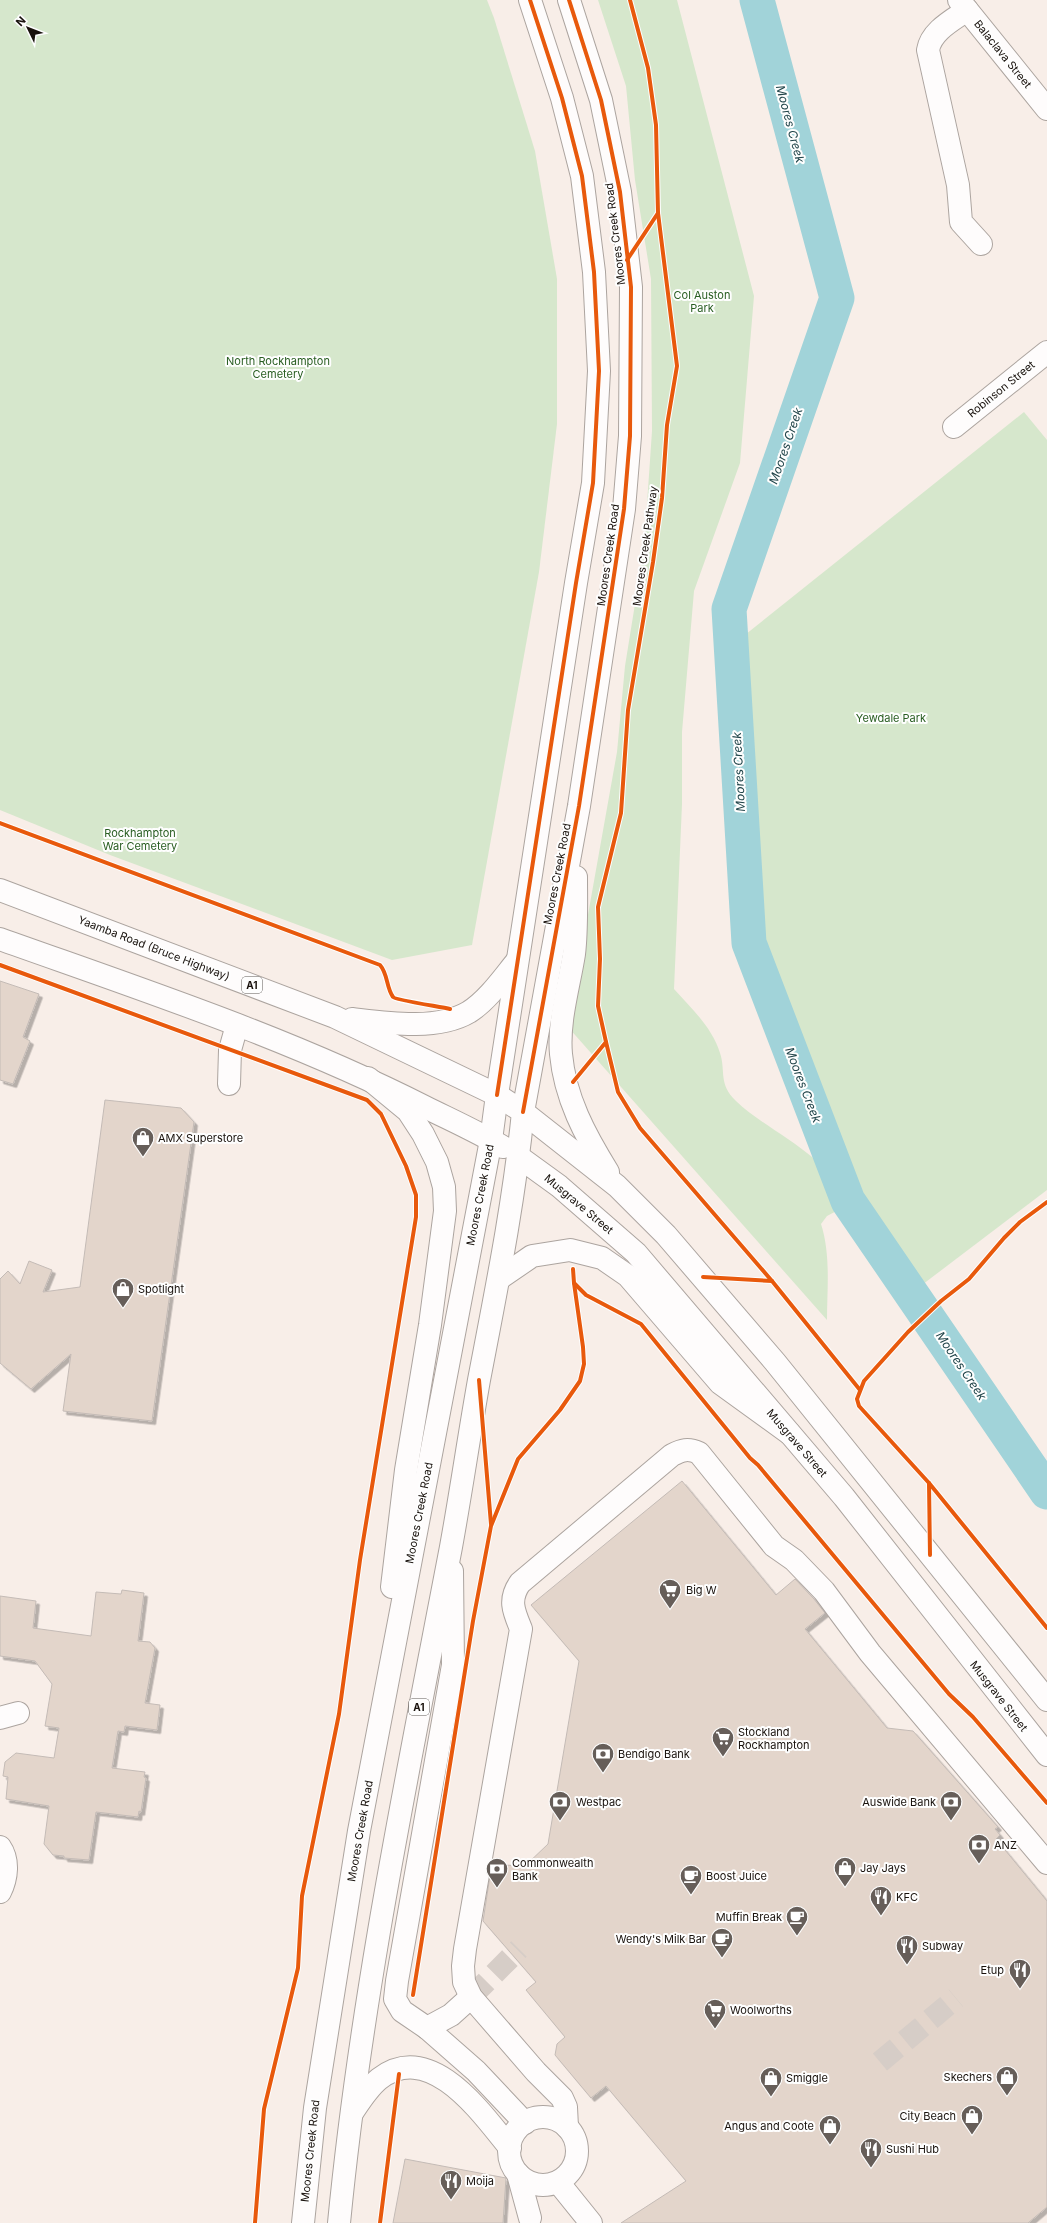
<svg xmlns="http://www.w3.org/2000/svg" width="1047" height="2223" viewBox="0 0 1047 2223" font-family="Inter,sans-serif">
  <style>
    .green { fill: #d6e7cc }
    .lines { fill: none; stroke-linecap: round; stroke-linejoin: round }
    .river { stroke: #a1d3d9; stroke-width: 35 }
    .building { fill: #e3d5cb; stroke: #c4bbb6; filter: url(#shadow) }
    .minor-tunnel { stroke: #d6cdc7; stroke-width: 22; stroke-dasharray: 22 11; stroke-linecap: butt }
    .minor-casing { stroke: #aca49f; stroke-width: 24 }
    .major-casing { stroke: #aca49f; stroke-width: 24 }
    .highway-casing { stroke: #aca49f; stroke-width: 24 }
    .minor { stroke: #fefcfc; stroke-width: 22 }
    .major { stroke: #fefcfc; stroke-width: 22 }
    .highway { stroke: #fefcfc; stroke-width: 22 }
    .cycleway-casing { stroke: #fefefe; stroke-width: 6 }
    .cycleway { stroke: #e8590c; stroke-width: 4 }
    .labels { text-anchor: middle; stroke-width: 4; stroke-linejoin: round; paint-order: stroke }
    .shield { fill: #fefefe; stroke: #5d5855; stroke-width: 1 }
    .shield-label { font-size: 10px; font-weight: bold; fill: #18110c }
    .street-label { font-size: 11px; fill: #18110c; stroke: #fefefe }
    .park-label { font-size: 11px; fill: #285d21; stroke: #fefefe }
    .poi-label { font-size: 11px; fill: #18110c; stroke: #fefefe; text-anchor: start }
    .water-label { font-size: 12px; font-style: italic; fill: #204449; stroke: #fefefe }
  </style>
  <defs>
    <filter id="shadow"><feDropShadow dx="3.5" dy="3.5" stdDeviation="0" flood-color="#0004"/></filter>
  </defs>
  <rect width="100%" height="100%" fill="#f8eee8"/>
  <g class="green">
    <polygon points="0,0 487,0 494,18 535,151 557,279 557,424 539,572 472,945 392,960 110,855 0,810"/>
    <path d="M598,0H677L754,296L740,463L694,591L682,732V804L674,989C691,1008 712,1027 720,1053C726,1071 718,1084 736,1101C769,1133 834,1156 846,1206L827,1216L821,1224C831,1255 827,1289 827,1320L568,1027L617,752L625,666L644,548L652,431L651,279L635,180L626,86Z"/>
    <polygon points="1024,412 1047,440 1047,1190 910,1294 848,1201 749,943 731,646"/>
  </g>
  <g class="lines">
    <polyline class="river" points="757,0 837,298 729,609 749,943 848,1201 1047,1492"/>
  </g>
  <g class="building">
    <polygon points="0,981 39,994 23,1037 30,1041 13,1084 0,1080"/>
    <polygon points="105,1100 181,1108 194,1122 152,1421 63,1411 71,1354 31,1389 0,1363 0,1279 8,1271 20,1284 29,1261 52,1270 43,1292 80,1287"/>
    <polygon points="682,1481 776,1595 795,1579 814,1599 825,1613 805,1629 887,1728 913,1731 998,1827 995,1829 1000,1835 996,1839 1047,1901 1047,2207 1028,2223 621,2223 686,2181 606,2086 591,2098 555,2055 557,2044 565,2037 526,1990 536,1982 483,1921 490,1876 504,1865 525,1866 548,1844 579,1661 531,1605"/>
    <polygon points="122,1590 144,1593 138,1641 150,1642 155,1648 145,1703 160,1705 157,1730 125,1726 124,1732 118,1731 112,1768 145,1772 144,1777 146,1778 141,1812 139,1811 138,1817 96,1812 89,1860 64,1858 64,1856 53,1855 44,1844 49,1806 6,1799 8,1777 3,1776 5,1762 16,1753 54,1758 59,1728 45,1726 52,1684 35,1661 0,1656 0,1596 36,1601 33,1628 91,1636 96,1592 121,1594"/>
    <polygon points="405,2159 506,2178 503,2223 393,2223"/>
  </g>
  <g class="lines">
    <g class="minor-tunnel">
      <polyline points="471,1997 519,1949"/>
      <polyline points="880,2062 956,1998"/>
    </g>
    <g class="minor-casing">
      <g id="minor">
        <polyline points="959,0 1047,109"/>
        <path d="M967,10C953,20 931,31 928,50L958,185L961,222L981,244"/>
        <polyline points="954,427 1047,352"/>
        <polyline points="229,1084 230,1050 237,1025"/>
        <polyline points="452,1571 453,1665 397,1981 395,1999 402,2011 427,2028 476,2071 525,2123"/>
        <polyline points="0,1718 18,1713"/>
        <path d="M0,1847C9,1860 7,1878 0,1892"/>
        <polyline points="427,2028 451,2015 471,1997"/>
        <path d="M352,2113C360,2101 368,2088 379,2079C431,2039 482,2114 510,2148"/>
        <circle cx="543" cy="2151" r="34"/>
        <path d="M567,2127L566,2107L562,2098L536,2072L471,1997L464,1982L463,1966L465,1949L521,1629C514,1612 508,1600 520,1583L672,1455C682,1450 688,1448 699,1453L774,1546L794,1560L824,1591L870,1653L1047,1863"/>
        <polyline points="518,2174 530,2218"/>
        <polyline points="558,2182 591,2223"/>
      </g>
    </g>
    <g class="major-casing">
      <g id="major">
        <polyline points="569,0 601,100 620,192 631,287 630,436 624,509 579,806 523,1112 617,1186 666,1235 775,1362 1047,1700"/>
        <path d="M576,877C576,902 577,929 574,954C569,986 558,1021 561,1054C565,1098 585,1135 608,1172"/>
        <polyline points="497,1095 576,583 593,483 599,371 594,272 582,176 562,98 530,0"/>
        <polyline points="519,1157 559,1186 636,1253 844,1497 1047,1755"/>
      </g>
    </g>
    <g class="highway-casing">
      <g id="highway">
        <path d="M0,890L335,1017L497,1095L523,1112C514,1203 496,1291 479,1380C469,1436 461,1492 451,1547C408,1772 361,1996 339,2223"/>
        <path d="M0,939C143,990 289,1038 425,1107C451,1120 478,1132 503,1147"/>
        <path d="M352,1019C386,1023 437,1031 469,1012C488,1000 503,978 517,961"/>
        <polyline points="368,1078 408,1111 423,1134 437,1162 444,1187 445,1211 430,1325 406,1470 392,1587"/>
        <polyline points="500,1278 532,1256 570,1250 602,1258 628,1276 720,1383 789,1433"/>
        <polyline points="303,2223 315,2108 359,1831 491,1140 497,1095"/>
      </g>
    </g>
    <use href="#minor" class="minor"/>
    <use href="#major" class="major"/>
    <use href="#highway" class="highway"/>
    <g class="cycleway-casing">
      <g id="cycleway">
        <polyline points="627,260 658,213"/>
        <path d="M0,823L380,965C388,974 386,987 393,997C395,1000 442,1007 450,1009"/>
        <polyline points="0,965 367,1100 381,1114 406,1166 416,1195 416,1217 360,1560 339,1714 302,1896 298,1968 264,2109 255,2223"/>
        <polyline points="606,1042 618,1092 640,1128 772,1281 860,1390"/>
        <polyline points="573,1082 606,1042 598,1006 600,959 598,907 621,813 628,710 653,562 662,498 667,425 677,366 658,213 656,125 648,68 630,0"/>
        <polyline points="497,1095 576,583 593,483 599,371 594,272 582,176 562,98 530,0"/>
        <polyline points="523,1112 579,806 624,509 630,436 631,287 620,192 601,100 569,0"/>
        <polyline points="1047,1202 1020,1222 1004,1238 969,1279 941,1301 908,1332 864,1381 857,1399 859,1406 929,1483 1047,1628"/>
        <polyline points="573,1269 574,1283 586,1295 641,1324 750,1458 758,1465 949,1694 973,1717 1047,1803"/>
        <polyline points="703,1277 772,1281"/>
        <polyline points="479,1380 491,1524"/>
        <polyline points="929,1483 930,1555"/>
        <polyline points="413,1995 473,1621 491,1526 518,1459 560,1410 580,1381 584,1364 583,1347 574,1283"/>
        <polyline points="380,2223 399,2074"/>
      </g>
    </g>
    <use href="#cycleway" class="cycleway"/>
  </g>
  <defs>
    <g id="shop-pin" transform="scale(1.15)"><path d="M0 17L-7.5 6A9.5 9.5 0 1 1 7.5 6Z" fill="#665e59" stroke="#fefefe"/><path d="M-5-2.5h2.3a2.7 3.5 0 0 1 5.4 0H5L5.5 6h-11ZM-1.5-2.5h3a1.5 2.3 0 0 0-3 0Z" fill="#fff"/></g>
    <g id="supermarket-pin" transform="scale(1.15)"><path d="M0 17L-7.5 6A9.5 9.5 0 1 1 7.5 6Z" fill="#665e59" stroke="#fefefe"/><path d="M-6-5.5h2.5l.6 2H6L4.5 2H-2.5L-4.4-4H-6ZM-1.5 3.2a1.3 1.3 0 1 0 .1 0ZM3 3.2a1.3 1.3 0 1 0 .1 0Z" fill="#fff"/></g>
    <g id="bank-pin" transform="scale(1.15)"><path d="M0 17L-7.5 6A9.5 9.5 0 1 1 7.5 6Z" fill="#665e59" stroke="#fefefe"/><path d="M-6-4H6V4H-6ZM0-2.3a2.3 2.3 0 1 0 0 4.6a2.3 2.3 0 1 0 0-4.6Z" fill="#fff"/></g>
    <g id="cafe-pin" transform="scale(1.15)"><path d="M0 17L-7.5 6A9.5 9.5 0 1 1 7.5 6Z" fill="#665e59" stroke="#fefefe"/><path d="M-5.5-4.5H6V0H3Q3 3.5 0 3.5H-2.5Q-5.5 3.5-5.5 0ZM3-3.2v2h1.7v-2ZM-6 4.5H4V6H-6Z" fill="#fff"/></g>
    <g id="restaurant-pin" transform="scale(1.15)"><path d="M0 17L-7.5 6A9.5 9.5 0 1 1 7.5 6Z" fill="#665e59" stroke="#fefefe"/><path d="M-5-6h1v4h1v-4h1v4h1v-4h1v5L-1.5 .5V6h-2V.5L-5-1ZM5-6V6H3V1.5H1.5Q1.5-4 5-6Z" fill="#fff"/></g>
  </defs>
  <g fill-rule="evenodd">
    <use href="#shop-pin" x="143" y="1138"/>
    <use href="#shop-pin" x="123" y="1289"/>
    <use href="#supermarket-pin" x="670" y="1590"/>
    <use href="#supermarket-pin" x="723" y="1738"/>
    <use href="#bank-pin" x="603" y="1754"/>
    <use href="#bank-pin" x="560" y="1802"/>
    <use href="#bank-pin" x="951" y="1802"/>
    <use href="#bank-pin" x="979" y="1845"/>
    <use href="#shop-pin" x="845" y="1868"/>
    <use href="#bank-pin" x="497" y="1869"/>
    <use href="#cafe-pin" x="691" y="1876"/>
    <use href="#restaurant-pin" x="881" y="1897"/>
    <use href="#cafe-pin" x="797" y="1917"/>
    <use href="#cafe-pin" x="722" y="1939"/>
    <use href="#restaurant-pin" x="907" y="1946"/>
    <use href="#restaurant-pin" x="1020" y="1970"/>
    <use href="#supermarket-pin" x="715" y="2010"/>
    <use href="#shop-pin" x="1007" y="2077"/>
    <use href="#shop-pin" x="771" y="2078"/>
    <use href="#shop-pin" x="972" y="2116"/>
    <use href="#shop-pin" x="830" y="2126"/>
    <use href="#restaurant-pin" x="871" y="2149"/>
    <use href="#restaurant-pin" x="451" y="2181"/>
  </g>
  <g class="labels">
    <g class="shield">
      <rect x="242" y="977" width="20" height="16" rx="3"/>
      <rect x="409" y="1699" width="20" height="16" rx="3"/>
    </g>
    <g class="shield-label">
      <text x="252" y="989">A1</text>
      <text x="419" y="1711">A1</text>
    </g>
    <g class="street-label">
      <text transform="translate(1003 54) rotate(51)" y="4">Balaclava Street</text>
      <text transform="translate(615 234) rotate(-97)" y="4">Moores Creek Road</text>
      <text transform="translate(1001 389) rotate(-39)" y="4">Robinson Street</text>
      <text transform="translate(645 546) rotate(-82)" y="4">Moores Creek Pathway</text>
      <text transform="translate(608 555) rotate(-82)" y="4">Moores Creek Road</text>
      <text transform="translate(557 874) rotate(-79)" y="4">Moores Creek Road</text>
      <text transform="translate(154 948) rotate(21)" y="4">Yaamba Road (Bruce Highway)</text>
      <text transform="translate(480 1195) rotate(-79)" y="4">Moores Creek Road</text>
      <text transform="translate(579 1204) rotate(40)" y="4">Musgrave Street</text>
      <text transform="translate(797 1443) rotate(49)" y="4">Musgrave Street</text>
      <text transform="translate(419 1513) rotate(-79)" y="4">Moores Creek Road</text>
      <text transform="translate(999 1696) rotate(52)" y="4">Musgrave Street</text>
      <text transform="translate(360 1831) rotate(-80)" y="4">Moores Creek Road</text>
      <text transform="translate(310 2151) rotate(-84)" y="4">Moores Creek Road</text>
    </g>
    <g class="park-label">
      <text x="702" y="299">Col Auston<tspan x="702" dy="13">Park</tspan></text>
      <text x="278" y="365">North Rockhampton<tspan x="278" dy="13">Cemetery</tspan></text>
      <text x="891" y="722">Yewdale Park</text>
      <text x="140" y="837">Rockhampton<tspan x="140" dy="13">War Cemetery</tspan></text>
    </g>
    <g class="poi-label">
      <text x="158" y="1142">AMX Superstore</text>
      <text x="138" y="1293">Spotlight</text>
      <text x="686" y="1594">Big W</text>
      <text x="738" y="1736">Stockland<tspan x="738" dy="13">Rockhampton</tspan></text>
      <text x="618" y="1758">Bendigo Bank</text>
      <text x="576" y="1806">Westpac</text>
      <text x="936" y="1806" text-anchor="end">Auswide Bank</text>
      <text x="994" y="1849">ANZ</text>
      <text x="512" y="1867">Commonwealth<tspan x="512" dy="13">Bank</tspan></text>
      <text x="860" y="1872">Jay Jays</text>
      <text x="706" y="1880">Boost Juice</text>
      <text x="896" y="1901">KFC</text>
      <text x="782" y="1921" text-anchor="end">Muffin Break</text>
      <text x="706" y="1943" text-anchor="end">Wendy's Milk Bar</text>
      <text x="922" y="1950">Subway</text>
      <text x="1004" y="1974" text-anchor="end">Etup</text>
      <text x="730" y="2014">Woolworths</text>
      <text x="992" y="2081" text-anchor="end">Skechers</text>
      <text x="786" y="2082">Smiggle</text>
      <text x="956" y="2120" text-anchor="end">City Beach</text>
      <text x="814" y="2130" text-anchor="end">Angus and Coote</text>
      <text x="886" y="2153">Sushi Hub</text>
      <text x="466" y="2185">Moija</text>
    </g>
    <g class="water-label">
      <text transform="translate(790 124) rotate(75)" y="4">Moores Creek</text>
      <text transform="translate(786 446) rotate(-71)" y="4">Moores Creek</text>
      <text transform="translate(739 772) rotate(-93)" y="4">Moores Creek</text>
      <text transform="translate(803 1085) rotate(69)" y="4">Moores Creek</text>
      <text transform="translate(961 1366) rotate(56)" y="4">Moores Creek</text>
    </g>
  </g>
  <g transform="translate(28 28) rotate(313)" stroke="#fefefe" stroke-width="3" paint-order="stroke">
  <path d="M0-3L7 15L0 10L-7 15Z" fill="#18110c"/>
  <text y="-6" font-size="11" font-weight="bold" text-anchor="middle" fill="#18110c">N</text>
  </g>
</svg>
